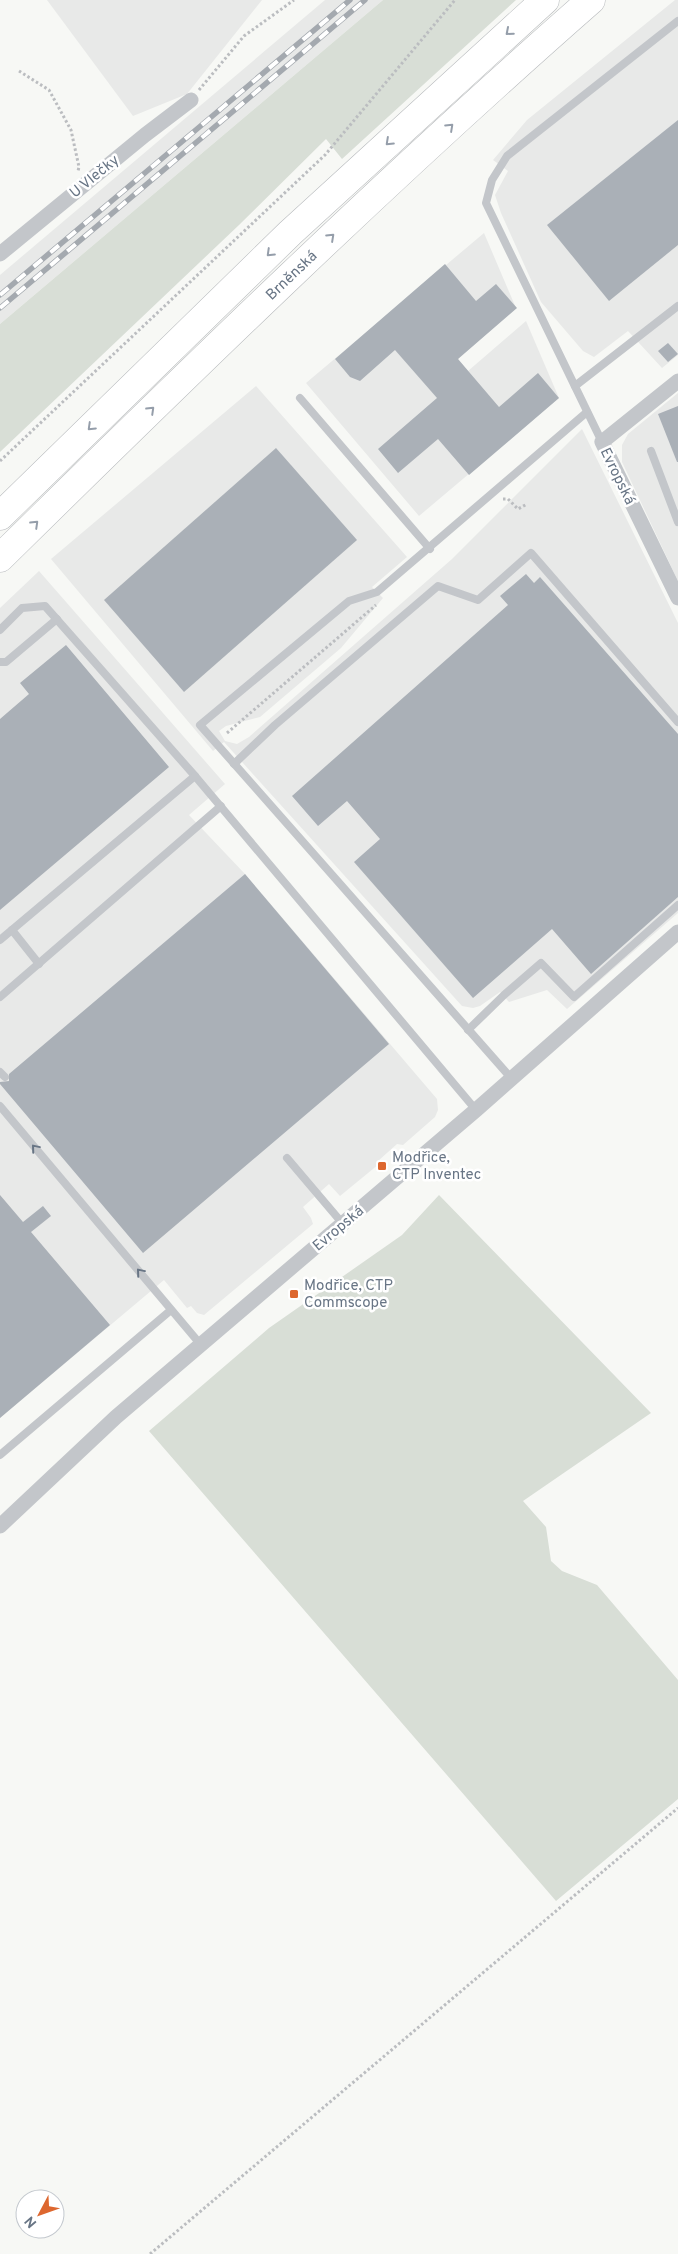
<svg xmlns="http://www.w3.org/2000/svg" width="678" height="2254" viewBox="0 0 678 2254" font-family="Overpass,sans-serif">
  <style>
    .built { fill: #e8e9e8 }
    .green { fill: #d8ded6 }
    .building { fill: #aab0b7 }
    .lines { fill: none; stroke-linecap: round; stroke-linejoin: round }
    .highway-casing { stroke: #b6b9bc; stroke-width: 29 }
    .path { stroke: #bbbdc0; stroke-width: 3; stroke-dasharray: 2.5 2.5; stroke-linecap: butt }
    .lane { stroke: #c3c6ca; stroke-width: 8 }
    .street { stroke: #c3c6ca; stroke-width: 15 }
    .highway { stroke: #fff; stroke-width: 28 }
    .rail-casing { stroke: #a4a9af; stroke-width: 5.5 }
    .rail { stroke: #fff; stroke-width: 4; stroke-dasharray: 11; stroke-linecap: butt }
    .oneway { stroke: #959eaa }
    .oneway2 { stroke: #687585 }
    .poi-dot { fill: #dd672f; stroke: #fff; stroke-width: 2 }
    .labels { text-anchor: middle; stroke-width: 5; stroke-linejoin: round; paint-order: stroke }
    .street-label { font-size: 15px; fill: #687585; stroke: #fff }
    .poi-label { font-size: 15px; fill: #687585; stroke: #fff; text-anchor: start }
  </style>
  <rect width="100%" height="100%" fill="#f7f8f5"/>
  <g class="built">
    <polygon points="47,0 262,0 187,94 133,116"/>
    <polygon points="325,0 383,0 0,324 0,275"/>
    <polygon points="675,0 678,0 678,355 662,368 628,331 594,357 583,351 541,302 501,213 495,195 508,171 493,160 527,120"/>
    <polygon points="484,233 516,308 458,359 468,371 526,321 559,398 419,516 306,383"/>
    <polygon points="256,386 407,557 372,587 383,598 341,648 260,717 226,726 219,731 225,741 237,744 249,737 452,559 582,429 678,623 678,913 567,1009 547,990 509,1002 500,992 480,1006 473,1008 462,1006 224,742 213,751 51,559"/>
    <polygon points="678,393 678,581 622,462 622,445 628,434"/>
    <polygon points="39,571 225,784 189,815 245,874 437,1099 438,1110 435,1117 403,1145 397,1144 378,1161 379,1164 340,1196 329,1184 303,1207 311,1218 313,1224 204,1315 197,1313 191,1306 187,1308 164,1280 0,1418 0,608"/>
  </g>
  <g class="green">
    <polygon points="383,0 516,0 342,159 326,139 239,225 0,452 0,324"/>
    <polygon points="439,1195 651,1413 523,1501 546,1527 551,1561 562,1571 597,1585 678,1680 678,1799 556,1901 149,1431 269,1328 402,1235"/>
  </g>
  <g class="building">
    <polygon points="678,120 678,245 609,301 547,225"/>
    <polygon points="445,264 476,301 496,284 517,308 458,359 499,407 538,373 559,398 469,475 438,439 398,473 378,449 437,398 395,350 360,381 350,377 335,359"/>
    <polygon points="668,343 678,354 668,362 658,351"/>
    <polygon points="678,406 678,462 677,462 658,414"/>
    <polygon points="276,448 357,540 184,692 104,600"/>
    <polygon points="526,574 534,583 540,577 678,734 678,897 591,974 552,929 473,998 354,862 380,839 347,801 318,826 292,796 508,605 500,596"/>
    <polygon points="66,645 169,767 0,910 0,719 29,694 20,683"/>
    <polygon points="245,874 389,1044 143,1253 0,1084 0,1082 9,1081 9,1074"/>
    <polygon points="0,1195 23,1222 43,1206 51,1216 31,1232 110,1325 0,1418"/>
  </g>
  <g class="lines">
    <g class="highway-casing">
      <g id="highway">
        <polyline points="0,516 290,233 545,0"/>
        <path id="s1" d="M0,558C193,368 387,179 591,0"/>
      </g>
    </g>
    <g class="path">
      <polyline points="19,71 49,90 71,130 79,167 78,171"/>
      <polyline points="199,90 244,36 294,0"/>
      <polyline points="0,461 325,155 455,0"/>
      <polyline points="503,499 508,499 518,509 527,504"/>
      <polyline points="227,733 376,605"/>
      <polyline points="150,2254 678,1808"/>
    </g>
    <g class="lane">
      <polyline points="575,386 678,306"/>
      <polyline points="300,398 430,549"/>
      <polyline points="602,442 486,203 492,180 507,156 678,21"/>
      <polyline points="651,451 678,522"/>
      <polyline points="0,630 22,608 45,606 195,776"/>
      <polyline points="0,662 6,662 57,619"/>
      <polyline points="234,764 275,725 438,586 478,600 531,553 678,722"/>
      <polyline points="12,930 39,964"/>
      <polyline points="0,940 195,776 476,1110"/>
      <polyline points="0,997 221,806"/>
      <polyline points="468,1030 504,995 541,963 574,997 678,905"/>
      <polyline points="0,1072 5,1077"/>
      <polyline points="512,1079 200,725 349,601 377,592 587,412"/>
      <polyline points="0,1106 201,1345"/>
      <polyline points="287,1158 343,1224"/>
      <polyline points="0,1455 171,1310"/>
    </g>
    <g class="street">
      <polyline points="0,254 145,135 191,100"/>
      <polyline points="678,381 602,442 678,598"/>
      <polyline points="0,1526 116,1417 476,1110 678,932"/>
    </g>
    <use href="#highway" class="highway"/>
    <g class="rail-casing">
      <g id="rail">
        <polyline points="0,295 350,0"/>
        <polyline points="0,308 365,0"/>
      </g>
    </g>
    <use href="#rail" class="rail"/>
  </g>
  <defs><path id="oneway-chevron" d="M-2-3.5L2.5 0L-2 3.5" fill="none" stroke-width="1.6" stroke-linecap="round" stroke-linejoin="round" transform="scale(1.25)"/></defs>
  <g class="oneway">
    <use href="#oneway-chevron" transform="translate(509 32) rotate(139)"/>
    <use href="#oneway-chevron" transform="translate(450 127) rotate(-43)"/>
    <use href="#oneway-chevron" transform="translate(389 142) rotate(137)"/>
    <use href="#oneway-chevron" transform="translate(331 237) rotate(-43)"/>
    <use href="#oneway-chevron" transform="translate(270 253) rotate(136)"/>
    <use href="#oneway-chevron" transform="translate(151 410) rotate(-44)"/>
    <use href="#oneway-chevron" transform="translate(91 427) rotate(136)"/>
    <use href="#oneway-chevron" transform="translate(35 524) rotate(-44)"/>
  </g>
  <g class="oneway2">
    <use href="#oneway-chevron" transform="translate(35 1148) rotate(-130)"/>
    <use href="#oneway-chevron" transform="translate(140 1272) rotate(-130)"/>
  </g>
  <g class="poi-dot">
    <rect x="377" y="1161" width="10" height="10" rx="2.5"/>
    <rect x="289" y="1289" width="10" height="10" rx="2.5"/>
  </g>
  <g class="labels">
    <g class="street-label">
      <text transform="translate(94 176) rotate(-39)" y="5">U Vlečky</text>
      <text dy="5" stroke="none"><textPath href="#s1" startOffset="406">Brněnská</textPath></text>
      <text transform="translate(618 476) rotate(64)" y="5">Evropská</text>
      <text transform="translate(338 1228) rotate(-40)" y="5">Evropská</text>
    </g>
    <g class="poi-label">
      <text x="392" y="1162">Modřice,<tspan x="392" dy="17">CTP Inventec</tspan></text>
      <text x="304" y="1290">Modřice, CTP<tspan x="304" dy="17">Commscope</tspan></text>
    </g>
  </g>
  <g transform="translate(40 2214) rotate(229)"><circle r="24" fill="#ffffff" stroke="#c3c8ce"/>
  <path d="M0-4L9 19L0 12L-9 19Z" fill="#dd672f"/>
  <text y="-8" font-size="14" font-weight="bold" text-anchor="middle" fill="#687585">N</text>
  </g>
</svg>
